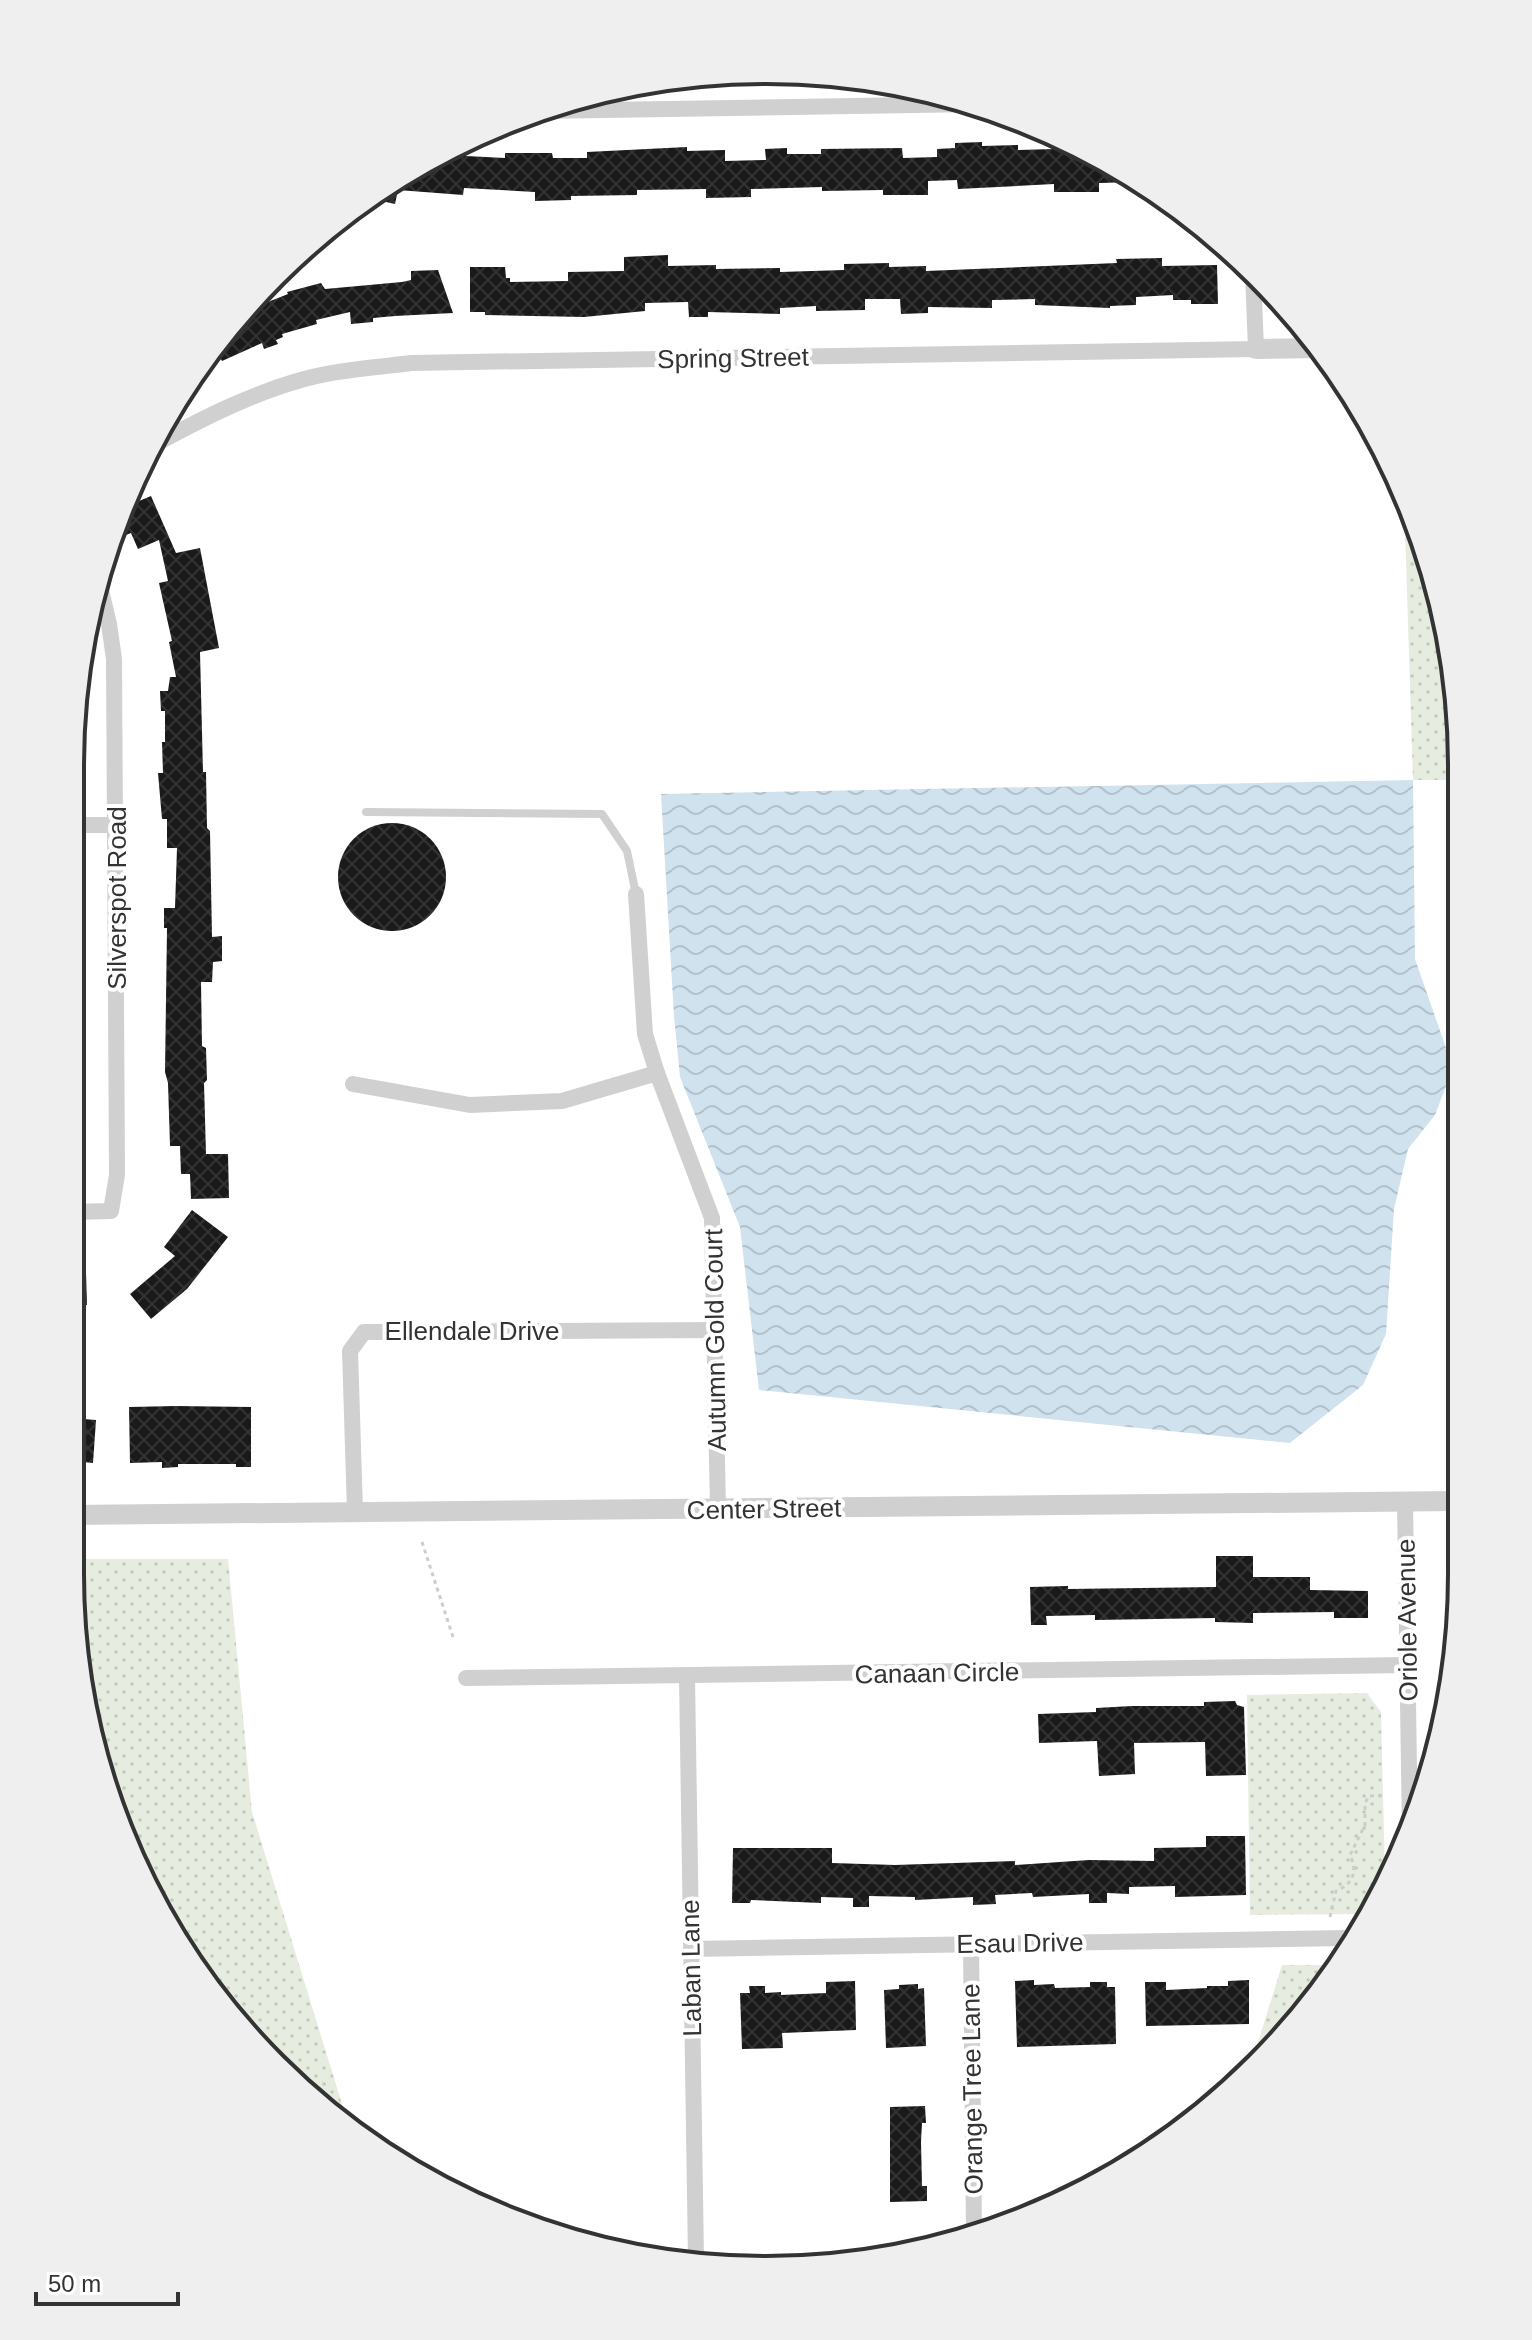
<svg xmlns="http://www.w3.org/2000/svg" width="1532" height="2340" viewBox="0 0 1532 2340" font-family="Helvetica,sans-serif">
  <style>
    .grass { fill: url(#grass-dots) }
    .water { fill: url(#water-waves) }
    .building { fill: url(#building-cross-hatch) }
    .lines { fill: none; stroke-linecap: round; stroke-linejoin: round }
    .path { stroke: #cdcdcd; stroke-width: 3; stroke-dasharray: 4 4; stroke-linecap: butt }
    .service { stroke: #d0d0d0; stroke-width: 8 }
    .minor { stroke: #d0d0d0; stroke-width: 16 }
    .tertiary { stroke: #d0d0d0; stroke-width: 20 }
    .labels { text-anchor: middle; stroke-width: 8; stroke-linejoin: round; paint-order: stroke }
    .street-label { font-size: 26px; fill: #333; stroke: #fff }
    .rim { fill: none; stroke: #333; stroke-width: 4 }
  </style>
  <defs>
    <pattern id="grass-dots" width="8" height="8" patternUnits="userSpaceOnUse" patternTransform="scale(2)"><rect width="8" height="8" fill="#e6ecdf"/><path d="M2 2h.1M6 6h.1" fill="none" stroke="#c6cbc0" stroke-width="1.8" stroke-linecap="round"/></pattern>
    <pattern id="water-waves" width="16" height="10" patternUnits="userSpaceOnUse" patternTransform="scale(2)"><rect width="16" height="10" fill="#cfe2ee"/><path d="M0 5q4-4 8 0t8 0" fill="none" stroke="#b2c2cd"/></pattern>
    <pattern id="building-cross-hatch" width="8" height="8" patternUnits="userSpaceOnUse" patternTransform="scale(2)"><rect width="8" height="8" fill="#1a1a1a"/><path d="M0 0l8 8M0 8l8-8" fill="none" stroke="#333"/></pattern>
  </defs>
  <rect width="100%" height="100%" fill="#fff"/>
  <g class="grass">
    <polygon points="1404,496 1438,586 1461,721 1460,780 1413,780"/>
    <polygon points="70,1559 228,1559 252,1812 350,2130 343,2126 188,1961 107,1797 70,1574"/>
    <polygon points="1367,1693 1381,1712 1385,1879 1364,1914 1250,1915 1247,1695"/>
    <polygon points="1282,1965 1331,1965 1290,2033 1250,2068"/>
  </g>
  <polygon class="water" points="1413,780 1415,959 1453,1068 1435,1115 1408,1149 1394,1209 1386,1334 1363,1385 1290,1443 759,1390 740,1227 680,1077 674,1016 661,794"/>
  <g class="building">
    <polygon points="982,142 982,146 1018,145 1018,150 1054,149 1054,145 1074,145 1074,156 1096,155 1114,163 1140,182 1099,183 1099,192 1054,192 1054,184 958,189 957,180 928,181 928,195 883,195 883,190 822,191 822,187 751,189 751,197 706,198 706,189 637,190 637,195 571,196 571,200 535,201 535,192 464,188 463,195 398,190 395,204 368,198 448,148 467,149 466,156 505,158 505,153 552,153 553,158 587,158 587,152 687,147 687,151 725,150 725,161 766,160 765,149 787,148 787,154 821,154 821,149 902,148 903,158 937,157 937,149 955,148 955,143"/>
    <polygon points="668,255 668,266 716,265 716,269 780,268 780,272 844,270 844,264 889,263 889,267 926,266 926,271 1117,263 1116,259 1162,258 1162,266 1217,265 1218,304 1191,304 1191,300 1173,300 1173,295 1136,297 1136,305 1110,306 1110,308 1035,305 1035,299 992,300 992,308 928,307 928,313 901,314 900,299 865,299 865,310 816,311 816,306 780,308 780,314 708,312 708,317 689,317 688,302 645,303 645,311 584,317 485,315 485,312 470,312 470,267 505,267 506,278 510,278 510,282 568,281 568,272 624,271 624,257"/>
    <polygon points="438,270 453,313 395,316 373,318 373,322 351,324 350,312 316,320 317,324 282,334 283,337 276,340 278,344 264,349 262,343 222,361 216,350 238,314 288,294 287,292 321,283 325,289 402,282 411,280 411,271"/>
    <polygon points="151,496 176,553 200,548 219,648 200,652 203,772 206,772 207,828 210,831 212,937 222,936 222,961 213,962 212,982 201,982 202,1046 206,1048 207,1080 204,1083 206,1154 228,1154 229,1198 191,1199 190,1174 181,1174 180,1146 170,1146 168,1083 165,1072 167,928 164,928 164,908 175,908 177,848 167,848 167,819 162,819 158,773 163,773 162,742 165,742 165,711 161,711 160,691 168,691 170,677 176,677 169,642 172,641 159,583 168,581 159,540 138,549 131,533 126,535 119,517 120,509"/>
    <circle cx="392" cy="877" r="54"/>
    <polygon points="192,1210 228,1237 187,1289 151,1319 130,1294 175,1256 164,1247"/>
    <polygon points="72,1272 86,1272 87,1305 72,1306"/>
    <polygon points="176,1406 251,1407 251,1467 236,1467 236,1464 178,1464 178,1467 162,1468 162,1462 130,1463 129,1407"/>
    <polygon points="71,1418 96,1420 93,1463 71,1461"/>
    <polygon points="1216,1556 1253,1556 1253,1577 1310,1577 1310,1590 1368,1591 1368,1618 1334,1618 1334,1612 1253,1613 1253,1623 1215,1622 1215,1618 1095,1620 1095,1615 1046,1616 1047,1625 1031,1625 1030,1587 1068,1586 1068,1589 1216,1587"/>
    <polygon points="1235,1701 1237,1705 1244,1707 1246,1775 1206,1776 1205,1742 1134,1743 1135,1774 1099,1776 1097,1741 1039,1743 1038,1714 1096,1712 1096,1708 1132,1706 1204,1706 1204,1702"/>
    <polygon points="1206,1836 1245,1836 1246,1895 1175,1897 1175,1886 1129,1887 1129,1894 1107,1893 1107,1903 1089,1903 1089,1894 1033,1897 1032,1893 995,1895 996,1904 973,1905 973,1897 915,1900 915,1897 869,1896 869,1907 853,1907 853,1898 821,1897 821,1903 751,1900 750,1903 732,1903 733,1848 832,1848 832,1863 895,1865 1015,1861 1015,1865 1089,1860 1154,1861 1154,1848 1206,1847"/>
    <polygon points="1034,1980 1034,1985 1054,1984 1055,1988 1090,1987 1090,1982 1107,1982 1107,1987 1115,1987 1116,2044 1017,2047 1015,1981"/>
    <polygon points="1249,1980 1249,2024 1146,2026 1145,1982 1166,1982 1166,1990 1207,1988 1207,1986 1228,1986 1228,1981"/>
    <polygon points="855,1981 856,2030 782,2033 783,2048 742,2049 740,1993 750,1993 749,1986 765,1986 765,1993 781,1992 781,1995 826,1993 826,1982"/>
    <polygon points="918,1984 918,1989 924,1988 926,2046 886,2048 884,1990 899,1989 899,1985"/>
    <polygon points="925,2106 926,2123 922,2123 921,2142 922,2186 927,2186 927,2201 890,2202 890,2107"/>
  </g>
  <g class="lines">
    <g class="path">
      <polyline points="422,1542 454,1640"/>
      <path d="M1330,1917L1336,1891C1353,1884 1358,1872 1350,1855L1365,1825V1803L1369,1796L1386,1795"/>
      <polyline points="1325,1975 1328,1962"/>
      <polyline points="1308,2003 1315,1987 1322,1980"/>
    </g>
    <polyline class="service" points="366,812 602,814 627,851 636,894"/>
    <g class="minor">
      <polyline points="540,111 976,104"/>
      <path d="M159,442C202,419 247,396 294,382C332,370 372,368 411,363L1256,349L1253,273"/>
      <polyline points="75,825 117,825"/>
      <polyline points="636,894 645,1034 657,1073 712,1218 718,1509"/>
      <polyline points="353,1084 470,1105 562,1101 657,1073"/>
      <polyline points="72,1212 111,1211 117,1175 114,659 109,624 100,586"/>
      <polyline points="1405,1501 1410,1835"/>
      <polyline points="355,1512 350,1351 364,1332 716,1330"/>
      <polyline points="687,1677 696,2259"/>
      <polyline points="466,1678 1407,1665"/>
      <polyline points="971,1944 974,2234"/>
      <polyline points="691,1949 1348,1938"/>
    </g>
    <g class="tertiary">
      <polyline points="1256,349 1322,348"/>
      <polyline points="70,1515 1457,1501"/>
    </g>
  </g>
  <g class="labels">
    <g class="street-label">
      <text transform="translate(733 358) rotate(-1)" y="9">Spring Street</text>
      <text transform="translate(117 898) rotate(-90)" y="9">Silverspot Road</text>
      <text x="472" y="1340">Ellendale Drive</text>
      <text transform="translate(715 1340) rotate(-91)" y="9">Autumn Gold Court</text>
      <text transform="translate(764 1509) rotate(-1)" y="9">Center Street</text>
      <text transform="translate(1407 1620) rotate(-91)" y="9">Oriole Avenue</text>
      <text transform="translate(937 1673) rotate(-1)" y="9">Canaan Circle</text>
      <text transform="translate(1020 1943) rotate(-1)" y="9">Esau Drive</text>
      <text transform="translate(691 1968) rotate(-91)" y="9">Laban Lane</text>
      <text transform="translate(972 2089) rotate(-91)" y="9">Orange Tree Lane</text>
    </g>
  </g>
  <path d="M0 0H1532V2340H0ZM766 84H766A682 682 0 0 1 1448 766V1574A682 682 0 0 1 766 2256H766A682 682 0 0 1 84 1574V766A682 682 0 0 1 766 84Z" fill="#efefef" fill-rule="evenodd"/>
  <path class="rim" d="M766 84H766A682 682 0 0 1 1448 766V1574A682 682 0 0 1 766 2256H766A682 682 0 0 1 84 1574V766A682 682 0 0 1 766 84Z"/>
  <path d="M36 2292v12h142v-12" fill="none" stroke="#333333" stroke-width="4"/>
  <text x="48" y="2292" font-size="24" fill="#333333" stroke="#ffffff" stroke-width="6" paint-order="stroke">50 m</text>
</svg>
